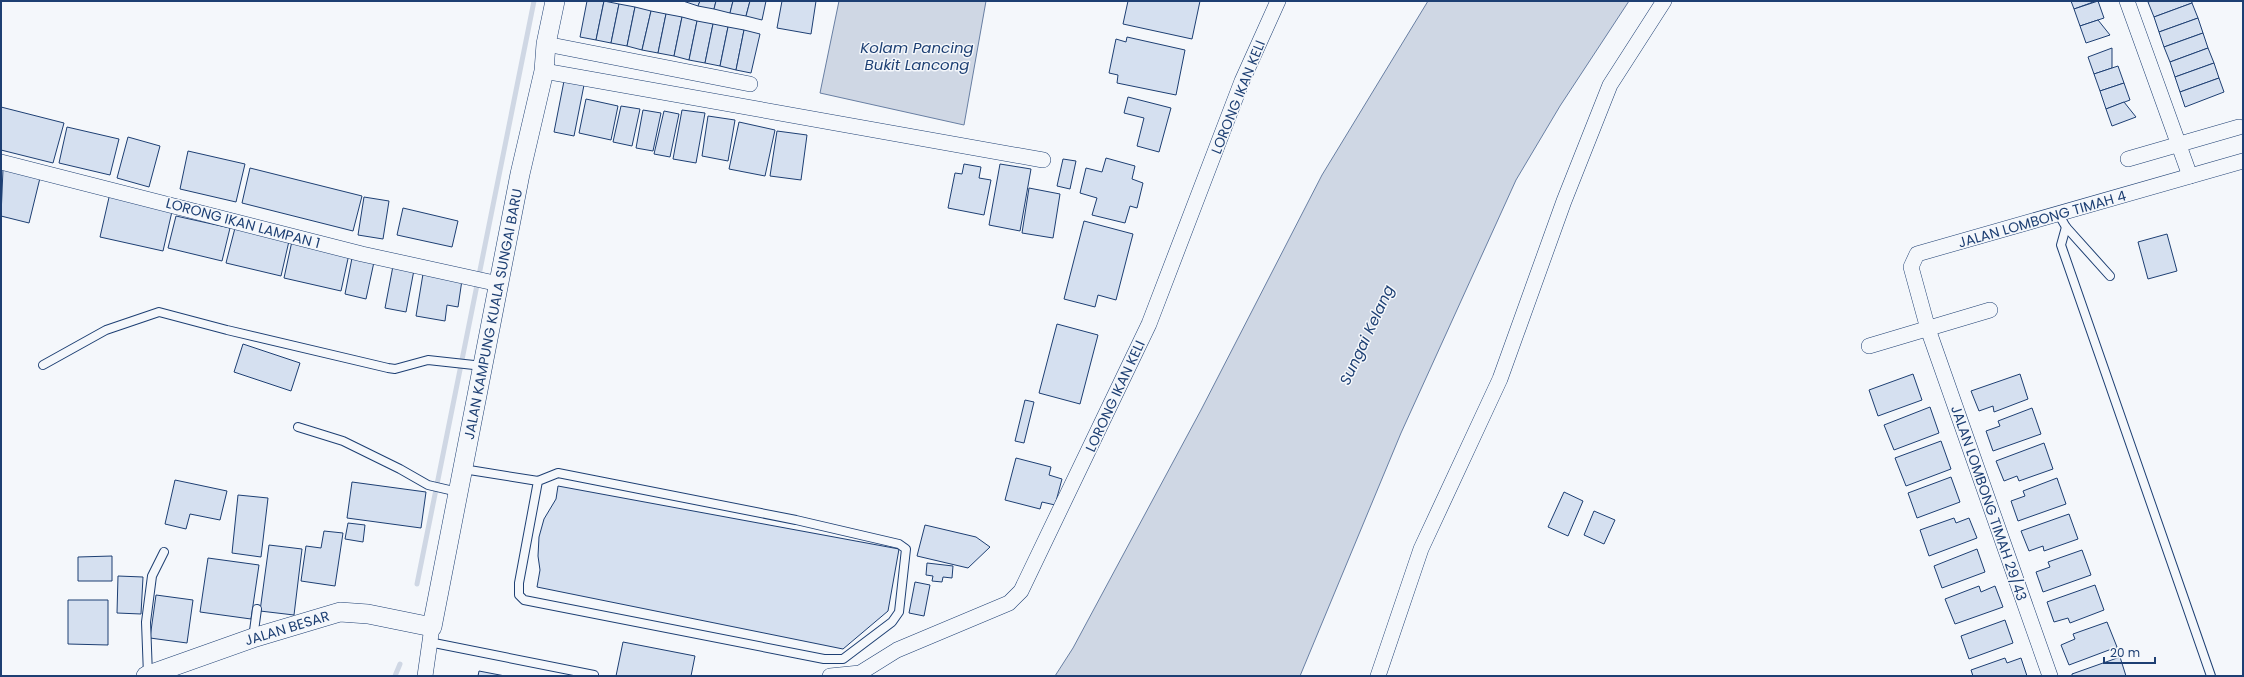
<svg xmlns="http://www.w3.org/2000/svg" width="2244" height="677" viewBox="0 0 2244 677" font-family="Poppins,sans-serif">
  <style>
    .water { fill: #cfd7e4; stroke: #687fa3 }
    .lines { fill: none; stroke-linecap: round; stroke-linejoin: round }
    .stream { stroke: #cfd7e4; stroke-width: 5 }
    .building { fill: #d5e0f0; stroke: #1d3f73 }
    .service-casing { stroke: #1d3f73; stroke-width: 10 }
    .minor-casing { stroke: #1d3f73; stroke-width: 16 }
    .tertiary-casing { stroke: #1d3f73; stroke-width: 20 }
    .service { stroke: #f4f7fb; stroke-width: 8 }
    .minor { stroke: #f4f7fb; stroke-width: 15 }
    .tertiary { stroke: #f4f7fb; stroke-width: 19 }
    .labels { text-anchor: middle; stroke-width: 3; stroke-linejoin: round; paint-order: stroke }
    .street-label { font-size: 14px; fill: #1d3f73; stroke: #f4f7fb }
    .water-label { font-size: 15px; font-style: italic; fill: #1d3f73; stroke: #f4f7fb }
  </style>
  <rect width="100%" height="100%" fill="#f4f7fb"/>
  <g class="water">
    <polygon points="839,1 986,1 964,125 820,93"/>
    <polygon points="1428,1 1629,1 1560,106 1516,180 1401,433 1300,676 1055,676 1073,648 1201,410 1322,175"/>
  </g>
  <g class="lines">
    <g class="stream">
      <polyline points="417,584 534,1"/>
      <polyline points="395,676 400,664"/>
    </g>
  </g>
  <g class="building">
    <polygon points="587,1 604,1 596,40 580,37"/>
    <polygon points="604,1 619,4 611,43 596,40"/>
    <polygon points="683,1 700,1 698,6"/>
    <polygon points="700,1 716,1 714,9 698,6"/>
    <polygon points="716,1 733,1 730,13 714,9"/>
    <polygon points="733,1 750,1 746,16 730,13"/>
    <polygon points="750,1 766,1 762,20 746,16"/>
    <polygon points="782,1 816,1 811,34 777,28"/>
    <polygon points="1128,1 1200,1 1192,39 1123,24"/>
    <polygon points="2071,1 2096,1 2074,9"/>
    <polygon points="2098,1 2104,18 2080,26 2074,9"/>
    <polygon points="2152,1 2192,1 2192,3 2154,17 2148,2"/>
    <polygon points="2192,3 2198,18 2159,32 2154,17"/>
    <polygon points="619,4 635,7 627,46 611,43"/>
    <polygon points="635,7 651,11 642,50 627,46"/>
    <polygon points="651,11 666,14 658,53 642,50"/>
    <polygon points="666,14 682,17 674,56 658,53"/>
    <polygon points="682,17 697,21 689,60 674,56"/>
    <polygon points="2198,18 2203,33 2164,47 2159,32"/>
    <polygon points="2098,20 2110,35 2086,43 2080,26"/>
    <polygon points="697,21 713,24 705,63 689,60"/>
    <polygon points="713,24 728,27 720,66 705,63"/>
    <polygon points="728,27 744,30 736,70 720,66"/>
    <polygon points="744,30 760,34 751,73 736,70"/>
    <polygon points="2203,33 2208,48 2170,62 2164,47"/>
    <polygon points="1127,37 1185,50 1176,95 1117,83 1118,75 1109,73 1116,39 1126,42"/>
    <polygon points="2112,48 2112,68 2094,74 2088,57"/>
    <polygon points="2208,48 2214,63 2175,77 2170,62"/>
    <polygon points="2214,63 2219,78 2180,92 2175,77"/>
    <polygon points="2118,66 2124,83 2100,91 2094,74"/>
    <polygon points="2219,78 2224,92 2185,107 2180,92"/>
    <polygon points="564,81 584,85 574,136 554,132"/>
    <polygon points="2124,83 2130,100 2106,109 2100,91"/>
    <polygon points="1128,97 1171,108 1159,152 1137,146 1144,118 1124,113"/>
    <polygon points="586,99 618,106 611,140 579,133"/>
    <polygon points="2124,102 2136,117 2112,126 2106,109"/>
    <polygon points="621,106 640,109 632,146 613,142"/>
    <polygon points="1,107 64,123 53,163 1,150"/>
    <polygon points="643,110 661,113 653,151 636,148"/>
    <polygon points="682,110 705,113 696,163 673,159"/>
    <polygon points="664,111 679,114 670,157 654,154"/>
    <polygon points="708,116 735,120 728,161 702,156"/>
    <polygon points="739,122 775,130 765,176 729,169"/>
    <polygon points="67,127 119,139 110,175 59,163"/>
    <polygon points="777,131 807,135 801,180 770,176"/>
    <polygon points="128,137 160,146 149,187 117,178"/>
    <polygon points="188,151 245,164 236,202 180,189"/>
    <polygon points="1106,158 1135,166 1132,179 1143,183 1137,208 1130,206 1125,223 1092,215 1097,198 1080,193 1086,168 1102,172"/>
    <polygon points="1063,159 1076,161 1070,189 1057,186"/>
    <polygon points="964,164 981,167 979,178 991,180 984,215 948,208 955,173 962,174"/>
    <polygon points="1000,164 1031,169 1020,231 989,225"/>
    <polygon points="250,168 362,196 353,231 242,203"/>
    <polygon points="3,169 40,178 29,223 1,216"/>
    <polygon points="1029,188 1060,194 1053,238 1022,233"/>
    <polygon points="110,193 173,207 163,251 100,237"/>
    <polygon points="364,197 389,201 383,239 358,235"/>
    <polygon points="403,208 458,221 452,247 397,235"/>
    <polygon points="176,216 230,228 222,261 168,248"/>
    <polygon points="1084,221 1133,234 1116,300 1098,295 1095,307 1064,299"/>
    <polygon points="235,228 289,241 281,276 226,263"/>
    <polygon points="2167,234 2177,271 2148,279 2138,242"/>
    <polygon points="292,241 349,254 341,291 284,278"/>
    <polygon points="352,258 374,262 366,299 345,294"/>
    <polygon points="393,266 414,270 406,312 385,308"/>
    <polygon points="423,274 462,280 458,307 447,305 445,321 416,316"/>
    <polygon points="1057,324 1098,335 1080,404 1039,393"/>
    <polygon points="243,344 300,363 291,391 234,372"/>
    <polygon points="1913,374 1922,400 1878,416 1869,390"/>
    <polygon points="2020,374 2028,399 1994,412 1993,406 1979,411 1971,391"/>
    <polygon points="1025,400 1034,402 1024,443 1015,441"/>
    <polygon points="1930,407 1939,433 1894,450 1884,425"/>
    <polygon points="2032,408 2041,434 1993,451 1986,431 2000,426 1998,421"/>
    <polygon points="1941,441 1951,469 1906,486 1895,458"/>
    <polygon points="2044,443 2053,469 2019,481 2017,476 2004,481 1996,461"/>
    <polygon points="1016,458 1051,467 1049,475 1062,479 1055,505 1042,502 1040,509 1005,500"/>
    <polygon points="1951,477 1960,502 1917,518 1908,493"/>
    <polygon points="2057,478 2066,504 2018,521 2011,501 2025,496 2023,491"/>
    <polygon points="175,480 227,491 220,520 190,514 186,529 165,524"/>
    <polygon points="352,482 426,492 421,528 347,518"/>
    <polygon points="558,486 899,549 888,611 843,649 537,587 540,570 538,556 539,537 544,519 556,499"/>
    <polygon points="1564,492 1583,501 1568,536 1548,527"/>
    <polygon points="238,495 268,498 261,557 232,553"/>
    <polygon points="1594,511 1615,520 1604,544 1584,535"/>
    <polygon points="2069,514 2078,539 2044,551 2043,546 2029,551 2021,531"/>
    <polygon points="1954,518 1956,523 1969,518 1977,538 1929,556 1920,530"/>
    <polygon points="348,523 365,525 363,542 345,539"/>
    <polygon points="925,525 976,537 990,547 968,568 917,556"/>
    <polygon points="324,531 343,533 335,586 301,581 306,546 321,548"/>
    <polygon points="269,545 302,549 294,615 260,611"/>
    <polygon points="1977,549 1985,572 1942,588 1934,566"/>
    <polygon points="2082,550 2091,575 2043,592 2036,572 2050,567 2048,562"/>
    <polygon points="112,556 112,581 78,581 78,557"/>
    <polygon points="208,558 259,565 251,619 200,612"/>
    <polygon points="927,563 953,566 952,578 943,577 942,582 932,581 933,576 926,575"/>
    <polygon points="118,576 143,577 141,614 117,613"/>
    <polygon points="915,582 930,585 924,616 909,613"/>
    <polygon points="2095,585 2104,610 2070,623 2068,618 2054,622 2047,602"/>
    <polygon points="1979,586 1981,592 1995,586 2003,607 1955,624 1945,599"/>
    <polygon points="156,595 193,600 187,643 150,638"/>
    <polygon points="68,600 108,600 108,645 68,644"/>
    <polygon points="2005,620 2013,643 1969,659 1961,636"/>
    <polygon points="2107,622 2117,647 2069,665 2061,645 2075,639 2073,634"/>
    <polygon points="623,642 695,656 691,676 616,676"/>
    <polygon points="2120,657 2126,676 2072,676 2072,674"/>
    <polygon points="2005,658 2007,663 2021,658 2027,676 1973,676 1971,670"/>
    <polygon points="479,671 505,676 478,676"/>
  </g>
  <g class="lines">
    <g class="service-casing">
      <g id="service">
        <polyline points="2059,215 2066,227 2110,276"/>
        <polyline points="2066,227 2061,245 2211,676"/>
        <polyline points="43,365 106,330 159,312 227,330 388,368 395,369 428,360 483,366"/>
        <polyline points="298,427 343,441 400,469 428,485 458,492"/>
        <polyline points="463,469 538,481 519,583 519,595 524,600 824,659 843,659 892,622 899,612 906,549 899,544 796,520 558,473 538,481"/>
        <polyline points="253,638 257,609"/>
        <polyline points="429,642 594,675"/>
        <polyline points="148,675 146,622 152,576 164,552"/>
      </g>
    </g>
    <g class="minor-casing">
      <g id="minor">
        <polyline points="2127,1 2190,176"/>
        <polyline points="546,44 750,84"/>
        <polyline points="544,71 1043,160"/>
        <polyline points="2128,159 2239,127"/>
        <polyline points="1,162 362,254 499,284"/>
        <polyline points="1869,346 1990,310"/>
        <polyline points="425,676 432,627"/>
        <polyline points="830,676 860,673 897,650 1009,603 1021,591 1149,324 1242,81 1278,1"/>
        <polyline points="1378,676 1421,549 1500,379 1564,201 1610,85 1664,1"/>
        <polyline points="2050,676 1928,329 1911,267 1917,254 2243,161"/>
      </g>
    </g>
    <g class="tertiary-casing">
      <polyline id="tertiary" points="146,676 253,638 340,612 368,614 432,627 520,174 544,71 546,44 555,1"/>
    </g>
    <use href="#service" class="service"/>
    <use href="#minor" class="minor"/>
    <use href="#tertiary" class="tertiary"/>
  </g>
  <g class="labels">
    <g class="street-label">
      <text transform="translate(1238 97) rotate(-68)" y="5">LORONG IKAN KELI</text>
      <text transform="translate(2042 219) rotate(-16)" y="5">JALAN LOMBONG TIMAH 4</text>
      <text transform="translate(243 223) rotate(15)" y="5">LORONG IKAN LAMPAN 1</text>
      <text transform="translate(493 314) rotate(-79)" y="5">JALAN KAMPUNG KUALA SUNGAI BARU</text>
      <text transform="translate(1115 396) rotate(-65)" y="5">LORONG IKAN KELI</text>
      <text transform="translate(1989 503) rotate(71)" y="5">JALAN LOMBONG TIMAH 29/43</text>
      <text transform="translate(287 628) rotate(-17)" y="5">JALAN BESAR</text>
    </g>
    <g class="water-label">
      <text x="917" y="53">Kolam Pancing<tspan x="917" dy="17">Bukit Lancong</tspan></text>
      <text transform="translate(1367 335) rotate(-65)" y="5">Sungai Kelang</text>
    </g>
  </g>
  <rect width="2244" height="677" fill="none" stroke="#1d3f73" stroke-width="4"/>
  <path d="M2104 657v6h51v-6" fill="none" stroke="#1d3f73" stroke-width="2"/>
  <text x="2110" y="657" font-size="12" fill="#1d3f73" stroke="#f4f7fb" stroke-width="3" paint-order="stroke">20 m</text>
</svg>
